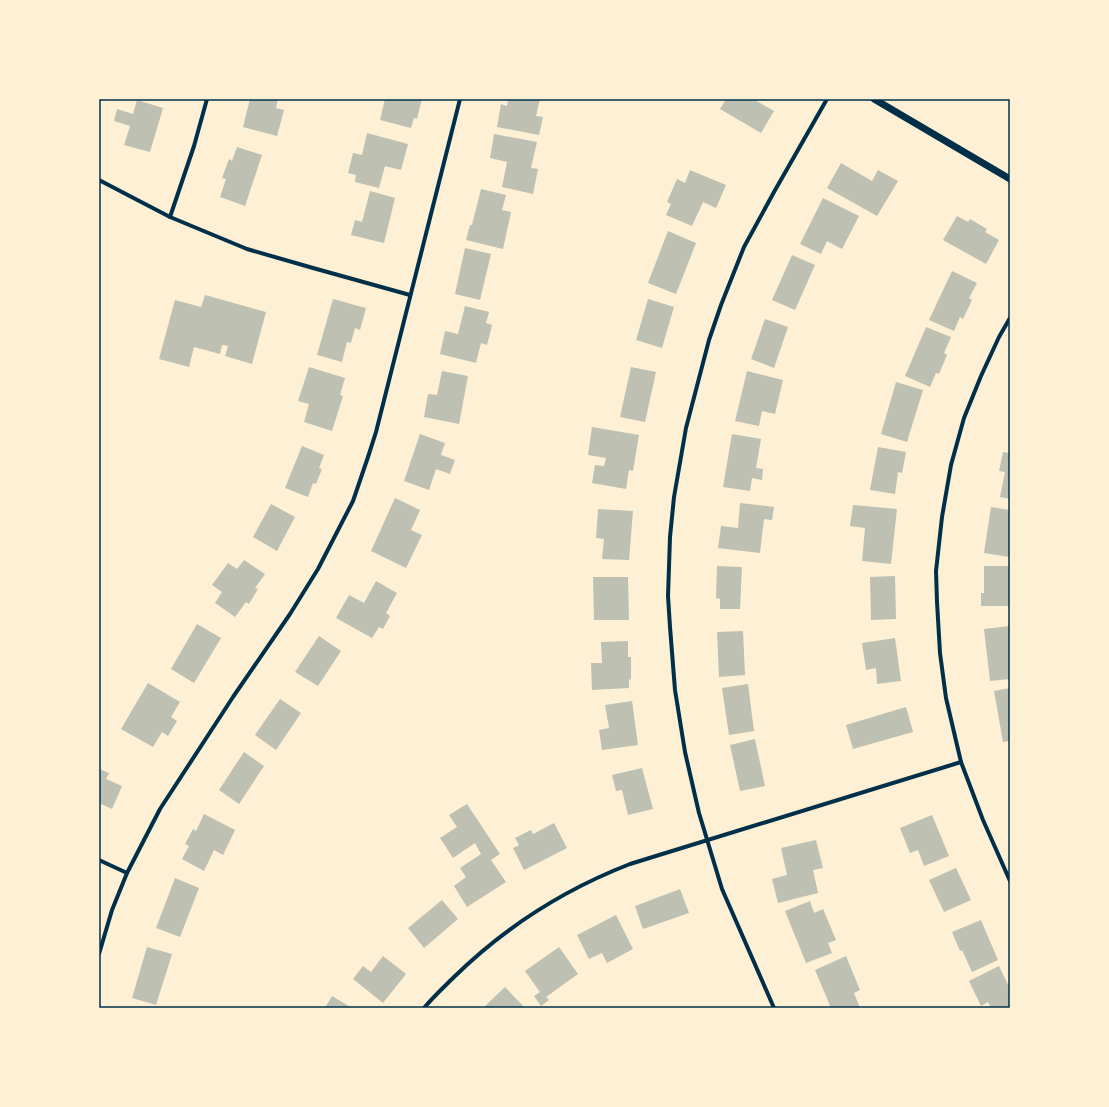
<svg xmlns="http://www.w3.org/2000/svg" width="1109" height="1107" viewBox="0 0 1109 1107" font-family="Quicksand,sans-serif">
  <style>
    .building { fill: #bec0b2 }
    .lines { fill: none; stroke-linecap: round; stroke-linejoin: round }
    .minor { stroke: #003049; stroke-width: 4 }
    .tertiary { stroke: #003049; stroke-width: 7 }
    .neatline { fill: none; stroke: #003049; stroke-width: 1.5 }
  </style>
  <rect width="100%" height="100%" fill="#fdf0d5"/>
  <g class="building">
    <polygon points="250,99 278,99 276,108 284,110 277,136 243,127"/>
    <polygon points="385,99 422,99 417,119 414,118 411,128 380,120"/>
    <polygon points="508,99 540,99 536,116 543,117 539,135 497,127 501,104 507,106"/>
    <polygon points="726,99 753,99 774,111 761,133 720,109"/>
    <polygon points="137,100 163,108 150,152 124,145 130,126 114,121 117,109 133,114"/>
    <polygon points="367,133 408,144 401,170 385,166 379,188 355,182 356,175 348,173 353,153 362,155"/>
    <polygon points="494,134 537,142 531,168 538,169 533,194 502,187 507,162 490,158"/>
    <polygon points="237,147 262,155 245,206 220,197 226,179 222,178 229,159 232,161"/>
    <polygon points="841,163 872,181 878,170 898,181 877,216 827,188"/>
    <polygon points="690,170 726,185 716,208 703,202 692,226 666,215 671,204 667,202 677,179 685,183"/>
    <polygon points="481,189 506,195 502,210 511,212 503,249 466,240 470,225 472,225"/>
    <polygon points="370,191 395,198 384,243 351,235 355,220 362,222"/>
    <polygon points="823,198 859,216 842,249 827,241 821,254 800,244"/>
    <polygon points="957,216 968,222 970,219 987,229 985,232 999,240 986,264 943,240"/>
    <polygon points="668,231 696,243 676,294 648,283"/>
    <polygon points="465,248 491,254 480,300 455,294"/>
    <polygon points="792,255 815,265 795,310 772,300"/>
    <polygon points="952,271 977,283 969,298 972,300 963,319 960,317 954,331 929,320"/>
    <polygon points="205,295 266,312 252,364 225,356 228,346 222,345 220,354 194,347 189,367 159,359 175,300 201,307"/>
    <polygon points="333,299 366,308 360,330 355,328 351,343 347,342 342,362 317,355"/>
    <polygon points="648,299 674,307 662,348 636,340"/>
    <polygon points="465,306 489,312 486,323 492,325 487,345 481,343 476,363 440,354 445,331 458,334"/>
    <polygon points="765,319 788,327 774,368 751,359"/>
    <polygon points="926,327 951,337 944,353 947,355 939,374 936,373 930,387 905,376"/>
    <polygon points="309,367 345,378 340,395 343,396 332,431 304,422 309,404 298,401"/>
    <polygon points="631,367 656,372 645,422 620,417"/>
    <polygon points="442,371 468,376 459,424 424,417 428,394 437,395"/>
    <polygon points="747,371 783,380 775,414 762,411 759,426 735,421"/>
    <polygon points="896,382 923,390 907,442 881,434"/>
    <polygon points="592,427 639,435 633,471 629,470 626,489 592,483 595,465 604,466 606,458 588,455"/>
    <polygon points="420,434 445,443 441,455 455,460 450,474 436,469 429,490 404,481"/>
    <polygon points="732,434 761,439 756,468 763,469 762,480 752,478 750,491 723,487"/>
    <polygon points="302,446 324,455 319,468 322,469 316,484 313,483 308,497 285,488"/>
    <polygon points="878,447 906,452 902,473 898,472 895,494 870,490"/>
    <polygon points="1003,452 1010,453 1010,499 1000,497 1005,472 999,471"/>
    <polygon points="395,498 420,510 411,530 422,535 406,568 371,551"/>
    <polygon points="740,503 774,507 772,520 764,519 760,553 718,548 721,526 738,528"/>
    <polygon points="271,504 295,517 277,551 253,537"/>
    <polygon points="853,505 897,509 891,564 862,561 865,528 850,526"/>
    <polygon points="991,507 1010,510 1009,557 984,553"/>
    <polygon points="598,509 633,511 629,560 602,559 604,539 596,538"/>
    <polygon points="244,560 265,574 255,588 258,589 249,604 246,602 235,617 215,603 222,592 212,585 228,563 237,569"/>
    <polygon points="717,566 742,567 740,609 720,609 720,599 716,598"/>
    <polygon points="984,566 1010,566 1010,606 981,606 981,593 984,593"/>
    <polygon points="895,576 896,619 871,620 870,577"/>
    <polygon points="593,577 628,577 629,620 594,620"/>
    <polygon points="376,581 397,593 386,613 390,616 383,629 379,627 372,638 336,618 349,595 364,603"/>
    <polygon points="197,624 221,638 194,683 171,669"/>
    <polygon points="1010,626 1010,679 990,681 984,629"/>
    <polygon points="743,631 745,675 719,677 717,632"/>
    <polygon points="319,636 341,651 318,686 295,672"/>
    <polygon points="895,638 901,681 877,684 876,668 866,670 862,643"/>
    <polygon points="628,641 628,657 631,657 631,680 629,679 629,688 592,690 591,663 602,663 601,642"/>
    <polygon points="148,683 180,702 171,717 177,721 168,736 162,732 153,747 121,729"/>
    <polygon points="748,684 754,731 729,735 722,688"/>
    <polygon points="1010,688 1010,741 1003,742 994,691"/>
    <polygon points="280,699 301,713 276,750 255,735"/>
    <polygon points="632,701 638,745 602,750 599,730 609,728 605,705"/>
    <polygon points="906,707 913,732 853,749 846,725"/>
    <polygon points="755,739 765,786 740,791 730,745"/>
    <polygon points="244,752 264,766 239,804 219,790"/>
    <polygon points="642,768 653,809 628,815 622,790 616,791 612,775"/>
    <polygon points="99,769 109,773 106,779 122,786 112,809 99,803"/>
    <polygon points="467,804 500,854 491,860 506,882 467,907 454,886 466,877 460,868 481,854 475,843 453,858 440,838 457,827 449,815"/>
    <polygon points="204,814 235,830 223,855 214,850 204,871 182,859 189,846 185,844 193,829 196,831"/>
    <polygon points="932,815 949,856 924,866 918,850 910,853 900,828"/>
    <polygon points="554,823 567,848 524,870 513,848 519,845 515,838 531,830 533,834"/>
    <polygon points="816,840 823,868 813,870 818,893 778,903 772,879 787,875 781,848"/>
    <polygon points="956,868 971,900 944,912 929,880"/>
    <polygon points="175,878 199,888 180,937 156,928"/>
    <polygon points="680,889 689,913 643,929 635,906"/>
    <polygon points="442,900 458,919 424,948 408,928"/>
    <polygon points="810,901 814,913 823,909 836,940 828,943 832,953 806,963 785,911"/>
    <polygon points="616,915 633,949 607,963 602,953 589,959 577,935"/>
    <polygon points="981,920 998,960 972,972 962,950 960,951 952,932"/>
    <polygon points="147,947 172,954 156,1005 132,998"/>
    <polygon points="559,947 578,974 546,997 549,1000 541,1006 534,996 540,992 525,971"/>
    <polygon points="383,956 406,974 383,1003 353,979 363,966 371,972"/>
    <polygon points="846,956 860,990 854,993 860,1008 831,1008 815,970"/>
    <polygon points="999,966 1010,989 1010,1008 991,1008 988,1002 981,1006 969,981"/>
    <polygon points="505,987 525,1008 483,1008"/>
    <polygon points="332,996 352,1008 325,1008"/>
  </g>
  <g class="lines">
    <g class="minor">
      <polyline points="99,180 170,217 247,249 313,268 410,295"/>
      <polyline points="170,217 194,146 207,99"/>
      <polyline points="1010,318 999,337 981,376 964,418 951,465 942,517 936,571 937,602 940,653 946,698 961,762 983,820 1010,881"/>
      <polyline points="99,860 127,873"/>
      <polyline points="99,954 112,910 127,873 160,809 233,697 290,614 318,569 353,501 368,457 376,432 460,99"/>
      <path d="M424,1008C433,997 444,987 454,977C505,927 563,890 630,864L961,762"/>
      <polyline points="774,1008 722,889 699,813 685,752 675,690 670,627 668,596 670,537 674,497 686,428 709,340 721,305 744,247 774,192 827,99"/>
    </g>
    <polyline class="tertiary" points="874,99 1010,179"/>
  </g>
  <rect width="1109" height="1107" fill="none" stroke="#fdf0d5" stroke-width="200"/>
  <rect x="100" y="100" width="909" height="907" class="neatline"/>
</svg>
